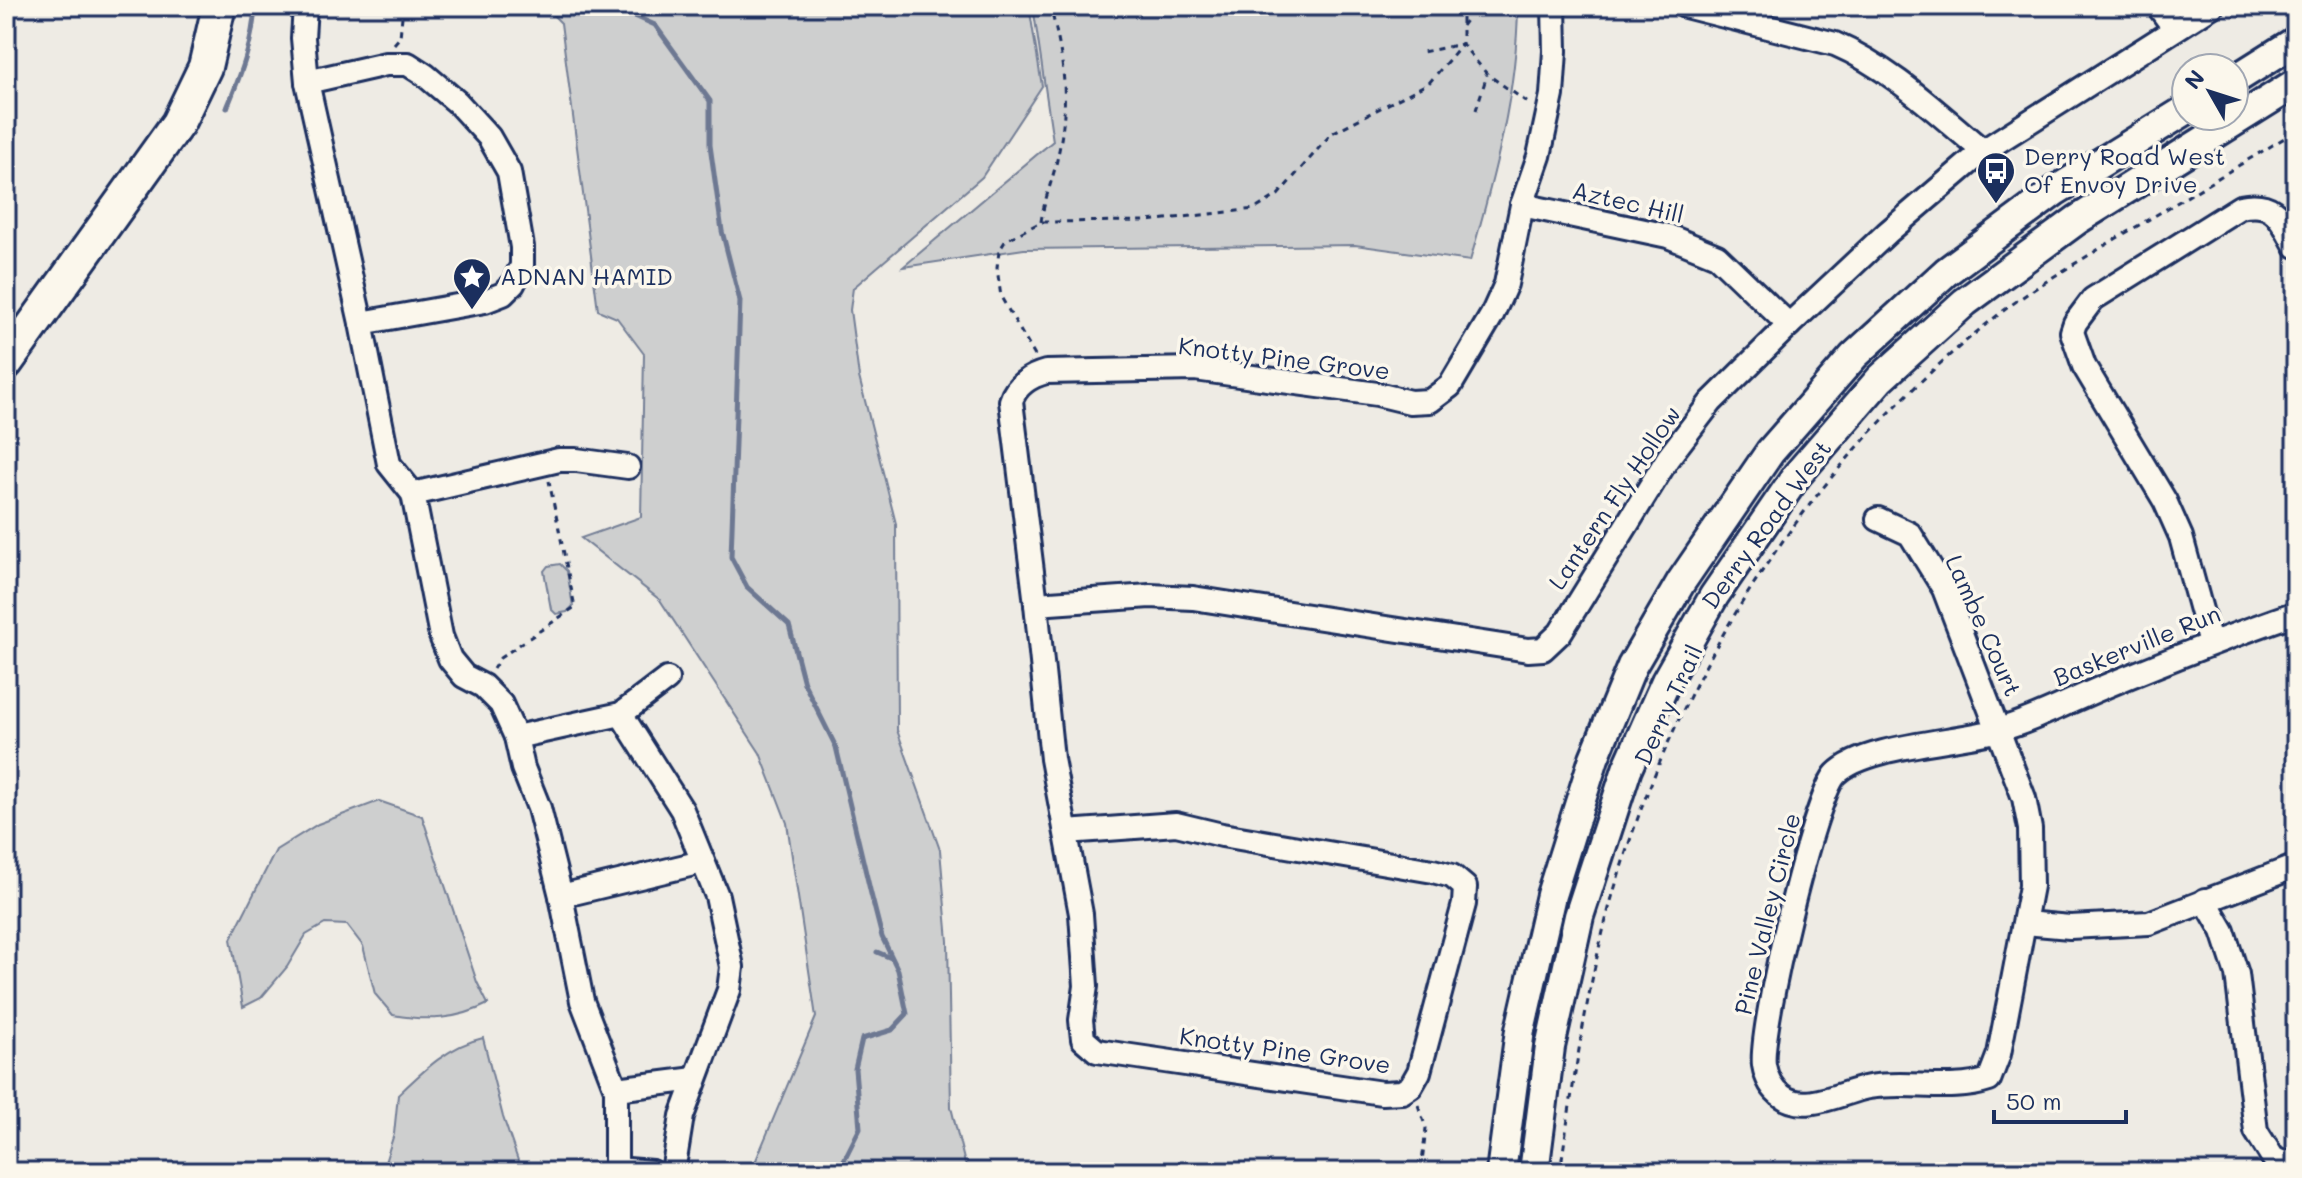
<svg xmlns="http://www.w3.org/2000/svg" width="2302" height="1178" viewBox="0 0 2302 1178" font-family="Mali,sans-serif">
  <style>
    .green { fill: #cecfcf; stroke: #747f96; stroke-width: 2 }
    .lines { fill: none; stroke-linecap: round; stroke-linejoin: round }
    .stream { stroke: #6d7892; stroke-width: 5 }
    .minor-casing { stroke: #1b2f5e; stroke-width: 28 }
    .major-casing { stroke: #1b2f5e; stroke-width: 34 }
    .highway-casing { stroke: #1b2f5e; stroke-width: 38 }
    .path { stroke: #1b2f5e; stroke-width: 3; stroke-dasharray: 6 6; stroke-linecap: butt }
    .minor { stroke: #fbf7ec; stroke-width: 22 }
    .major { stroke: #fbf7ec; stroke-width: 28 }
    .highway { stroke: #fbf7ec; stroke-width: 32 }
    .labels { text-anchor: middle; stroke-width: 7; stroke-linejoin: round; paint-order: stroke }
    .poi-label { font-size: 24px; fill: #1b2f5e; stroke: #fbf7ec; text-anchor: start }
    .street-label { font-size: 24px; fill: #1b2f5e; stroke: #fbf7ec }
  </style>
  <rect width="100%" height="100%" fill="#eeebe4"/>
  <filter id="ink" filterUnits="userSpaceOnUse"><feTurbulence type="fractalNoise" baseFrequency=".0125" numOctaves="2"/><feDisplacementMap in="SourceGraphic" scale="16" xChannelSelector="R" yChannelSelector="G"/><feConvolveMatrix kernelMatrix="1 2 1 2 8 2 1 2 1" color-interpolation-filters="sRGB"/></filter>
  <g filter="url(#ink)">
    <g class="green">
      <polygon points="544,6 1029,6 1042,86 982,177 853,288 850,310 859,377 896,524 897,730 940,850 948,941 951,1107 965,1164 975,1172 751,1172 816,1017 787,823 760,753 660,600 581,538 641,517 644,354 617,318 598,310 561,23"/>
      <path d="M1033,6H1518C1517,92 1494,178 1470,261L1355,245L1024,249L903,267L1053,141Z"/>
      <polygon points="560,564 567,571 573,606 567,612 556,614 551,609 544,571 548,566"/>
      <path d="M379,801L422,816L477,982L488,1004C457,1020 426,1021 393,1015L375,994L363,946L347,925L325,924L306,935L287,967L261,998L243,1007L231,939L276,850L318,824Z"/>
      <path d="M483,1038L503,1117L522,1172H382L394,1134L398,1095C423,1071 448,1046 483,1038Z"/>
    </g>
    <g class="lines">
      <g class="stream">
        <polyline points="612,6 655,25 710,101 710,145 722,231 740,301 731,557 747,587 789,625 804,683 836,747 871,894 882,937 898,970 907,1014 892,1030 862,1039 855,1069 860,1128 838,1172"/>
        <path d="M227,108C241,74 253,43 255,6"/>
        <polyline points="877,952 891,958"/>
      </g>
      <g class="minor-casing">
        <g id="minor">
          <polyline points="305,6 303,38 307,82 361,323 389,464 413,494 441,636 450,659 464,676 483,686 501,704 516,737 523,768 539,808 561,896 582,1001 616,1089 616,1169"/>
          <path d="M1685,6L1835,44C1891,68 1936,112 1983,151"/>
          <polyline points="2158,6 2175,29"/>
          <polyline points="307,82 386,64 408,64 425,75 457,102 489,137 509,172 522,247 522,266 513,284 503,294 485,301 361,323"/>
          <polyline points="1522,205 1668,236 1717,256 1789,325"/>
          <polyline points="413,494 559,460 576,460 628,467"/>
          <path d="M1878,519L1910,534L1944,589L2024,798L2030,829L2031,886L1999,1054L1989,1080C1950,1093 1909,1080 1869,1087C1844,1091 1806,1114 1782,1096C1772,1089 1766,1077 1764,1065C1759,1030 1814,796 1836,774C1865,745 1957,742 1998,730C2032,721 2066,703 2099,689C2164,662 2229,636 2296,613"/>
          <polyline points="1036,604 1150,596 1193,598 1528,650 1543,649 1560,633 1668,458 1711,402 1789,325 1887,233 1983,151 2212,6"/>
          <path d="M2210,643L2181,537L2165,501L2084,366L2072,332L2075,323L2093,299L2240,207C2276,200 2280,218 2296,246"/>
          <polyline points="621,714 682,810 717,896 732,967 729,990 682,1116 673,1172"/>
          <polyline points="516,737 621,714 667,679"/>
          <path d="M1066,832L1176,824L1222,835L1433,871L1452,876L1465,887L1464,904L1419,1072L1411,1086L1402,1092L1382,1093L1097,1051L1083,1039L1081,1020L1086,986L1081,914L1052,759L1036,604L1011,401C1016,385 1031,376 1046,372L1195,369L1377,394L1410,402L1430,401L1450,386L1492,315L1506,284L1522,205L1539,156L1552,95L1555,51L1554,6"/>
          <polyline points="561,896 702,862"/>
          <polyline points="2205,900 2223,931 2237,974 2256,1131 2273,1158 2281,1162 2296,1162"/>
          <polyline points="2025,923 2070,927 2149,923 2296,866"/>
          <polyline points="616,1089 695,1079"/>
          <polyline points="611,1172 616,1169 652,1172"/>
        </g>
      </g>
      <g class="major-casing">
        <g id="major">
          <polyline points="2234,80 2296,41"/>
          <polyline points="1501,1172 1520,1030 1551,895 1594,758 1632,666 1681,582 1770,452 1854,356 1946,272 2055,191 2186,110"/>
          <polyline points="1534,1172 1550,1047 1579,916 1627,769 1666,681 1714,596 1797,475 1880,379 1965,302 2077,220 2296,83"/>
        </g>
      </g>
      <g class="highway-casing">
        <polyline id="highway" points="6,363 178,123 205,67 219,6"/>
      </g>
      <g class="path">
        <polyline points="1462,6 1462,44 1487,74 1531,105"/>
        <polyline points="1462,26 1476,6"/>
        <polyline points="394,44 400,37 403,6"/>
        <polyline points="1476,110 1487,75"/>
        <path d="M1041,222C1044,199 1054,177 1058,155C1070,101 1064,58 1050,6"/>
        <polyline points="1035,356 1001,297 997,268 999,251 1006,240 1041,222 1148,221 1255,209 1278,195 1332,133 1429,83 1462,44 1418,53"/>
        <polyline points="493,669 500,658 575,607 549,481"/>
        <polyline points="1418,1105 1426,1128 1421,1172"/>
        <path d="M1560,1172C1574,1079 1587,985 1613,894C1679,667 1811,461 1998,315C2035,286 2077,263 2117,238C2177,203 2236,167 2296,131"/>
      </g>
      <use href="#minor" class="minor"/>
      <use href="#major" class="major"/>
      <use href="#highway" class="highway"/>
    </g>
  </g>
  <defs>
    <g id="bus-pin" transform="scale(2)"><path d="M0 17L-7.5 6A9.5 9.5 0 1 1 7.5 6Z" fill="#1b2f5e" stroke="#fbf7ec"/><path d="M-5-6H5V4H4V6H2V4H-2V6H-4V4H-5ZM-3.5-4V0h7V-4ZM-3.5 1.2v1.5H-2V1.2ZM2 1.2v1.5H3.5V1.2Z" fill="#fff"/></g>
    <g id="sight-pin" transform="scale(2)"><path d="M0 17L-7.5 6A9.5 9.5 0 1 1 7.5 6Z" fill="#1b2f5e" stroke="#fbf7ec"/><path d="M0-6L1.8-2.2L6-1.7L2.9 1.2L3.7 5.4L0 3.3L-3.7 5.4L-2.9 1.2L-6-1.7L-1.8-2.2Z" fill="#fff"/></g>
  </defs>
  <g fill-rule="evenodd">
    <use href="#bus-pin" x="1996" y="171"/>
    <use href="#sight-pin" x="472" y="277"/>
  </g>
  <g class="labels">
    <g class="poi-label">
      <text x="2024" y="165">Derry Road West<tspan x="2024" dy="28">Of Envoy Drive</tspan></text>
      <text x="500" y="285">ADNAN HAMID</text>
    </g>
    <g class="street-label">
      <text transform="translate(1628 203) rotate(13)" y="8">Aztec Hill</text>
      <text transform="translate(1284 359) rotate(7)" y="8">Knotty Pine Grove</text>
      <text transform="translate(1615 498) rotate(-56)" y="8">Lantern Fly Hollow</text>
      <text transform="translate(1767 525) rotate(-54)" y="8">Derry Road West</text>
      <text transform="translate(1983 626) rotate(66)" y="8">Lambe Court</text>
      <text transform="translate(2137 646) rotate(-22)" y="8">Baskerville Run</text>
      <text transform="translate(1669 705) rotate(-65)" y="8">Derry Trail</text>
      <text transform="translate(1768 914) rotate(-76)" y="8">Pine Valley Circle</text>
      <text transform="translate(1285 1051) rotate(8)" y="8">Knotty Pine Grove</text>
    </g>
  </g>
  <rect width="2302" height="1178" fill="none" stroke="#fbf7ec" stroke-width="32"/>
  <rect x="16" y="16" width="2270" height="1146" fill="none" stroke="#1b2f5e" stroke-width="3" filter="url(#ink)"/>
  <g transform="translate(2210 92) rotate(309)"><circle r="38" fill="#fbf7ec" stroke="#a1a7b3" stroke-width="2"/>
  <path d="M0-6L14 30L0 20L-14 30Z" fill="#1b2f5e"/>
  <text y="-12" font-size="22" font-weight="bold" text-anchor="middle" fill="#1b2f5e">N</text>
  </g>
  <path d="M1994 1110v12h132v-12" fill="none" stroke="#1b2f5e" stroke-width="4"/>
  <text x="2006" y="1110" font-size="24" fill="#1b2f5e" stroke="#fbf7ec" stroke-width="6" paint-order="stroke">50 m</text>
</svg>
